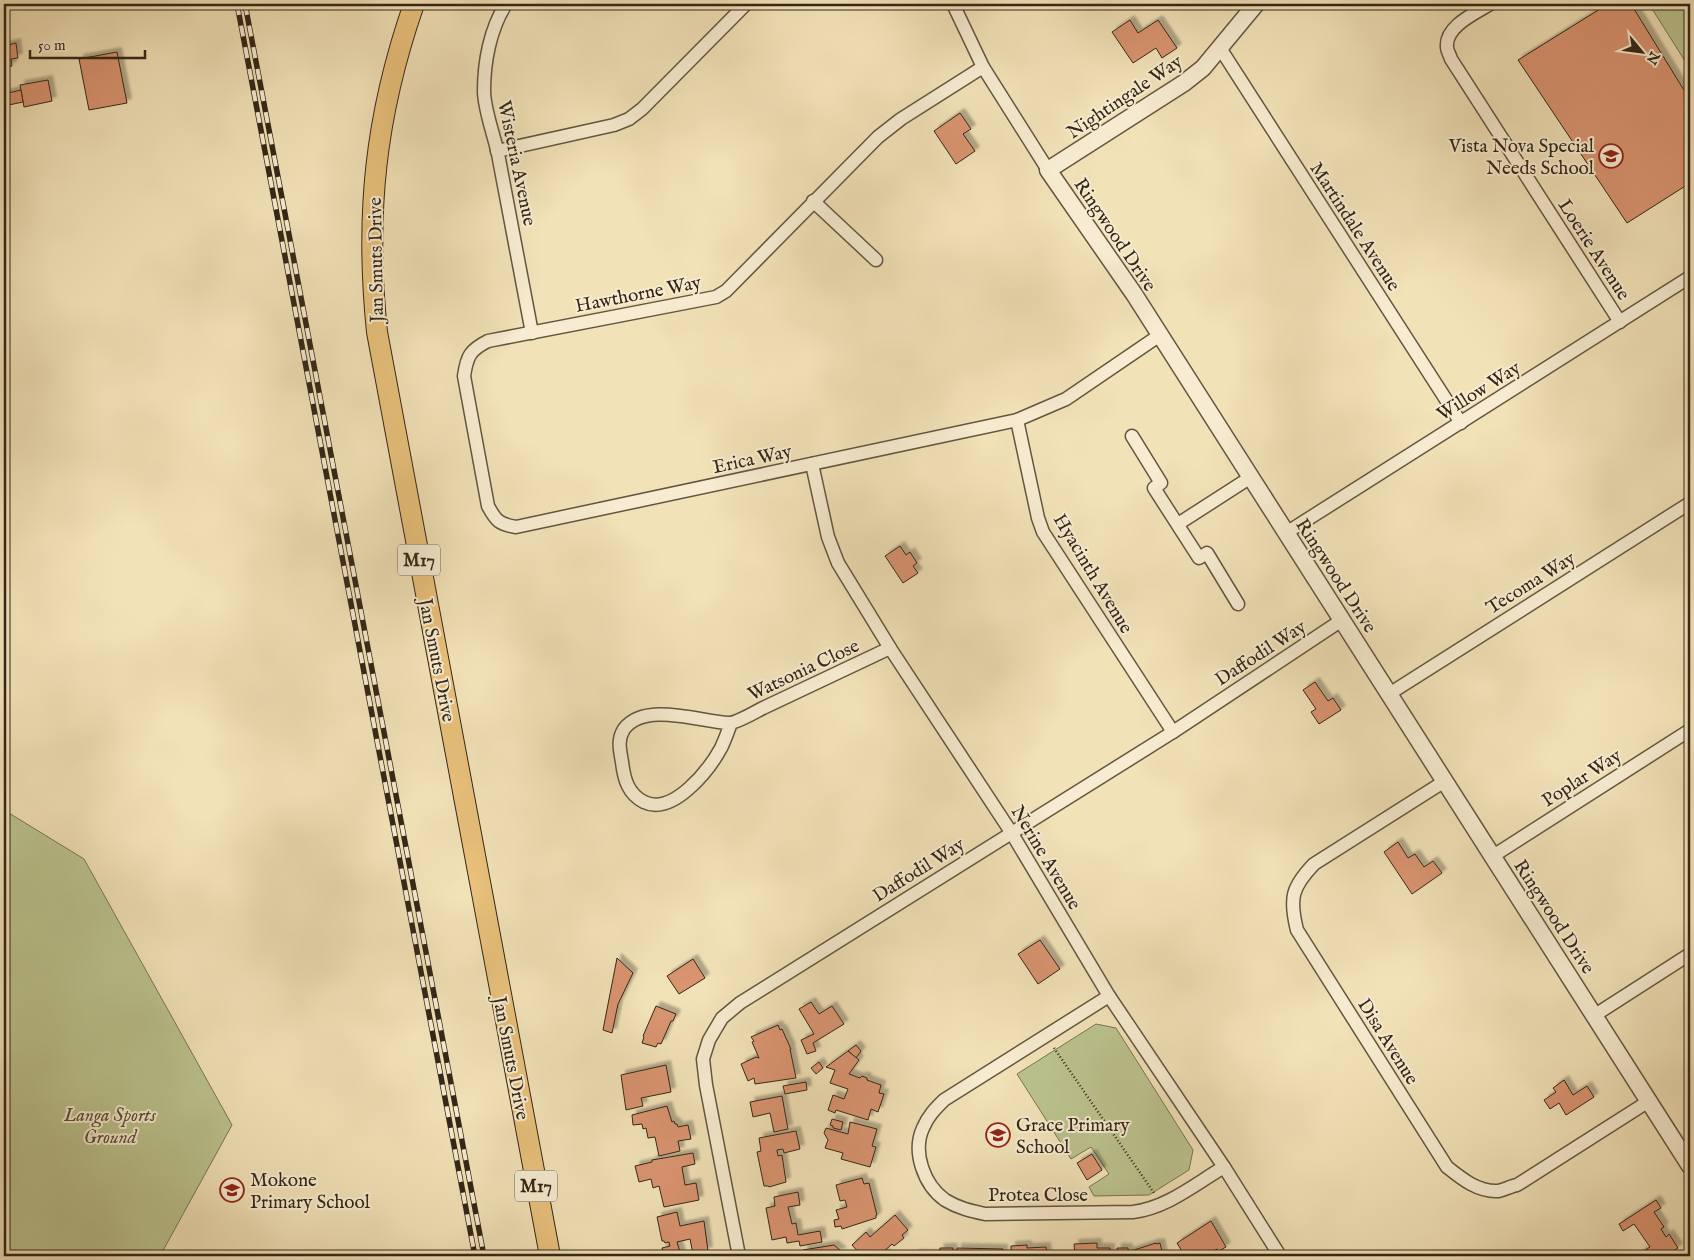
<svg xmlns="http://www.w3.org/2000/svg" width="1694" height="1260" viewBox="0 0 1694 1260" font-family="'IM FELL English',serif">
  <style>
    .park { fill: #bbc38e; stroke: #777553 }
    .building { fill: #d9946f; stroke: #332718; filter: url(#shadow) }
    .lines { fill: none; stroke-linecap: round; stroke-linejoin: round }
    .minor-casing { stroke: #635640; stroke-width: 15 }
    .tertiary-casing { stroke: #635640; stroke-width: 19 }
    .primary-casing { stroke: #332718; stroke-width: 22 }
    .path { stroke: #332718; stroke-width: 2.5; stroke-dasharray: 1 2.5; stroke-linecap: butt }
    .minor { stroke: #f7ecd1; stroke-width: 12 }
    .tertiary { stroke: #f7ecd1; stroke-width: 16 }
    .primary { stroke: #e9c17c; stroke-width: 20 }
    .rail-casing { stroke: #332718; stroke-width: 5.5 }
    .rail { stroke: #f7ecd1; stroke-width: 4; stroke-dasharray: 11; stroke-linecap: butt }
    .labels { text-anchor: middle; stroke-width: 4; stroke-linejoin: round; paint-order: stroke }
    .shield { fill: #f7ecd1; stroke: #6e6250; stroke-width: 1 }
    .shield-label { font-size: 18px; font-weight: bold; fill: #332718 }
    .street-label { font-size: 19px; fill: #332718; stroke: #f7ecd1 }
    .poi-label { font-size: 19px; fill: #332718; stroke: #f7ecd1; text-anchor: start }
    .park-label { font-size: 19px; font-style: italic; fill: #554e36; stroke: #f7ecd1 }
  </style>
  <defs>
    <filter id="shadow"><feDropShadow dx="4.5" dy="-4.5" stdDeviation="1" flood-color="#0004"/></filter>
  </defs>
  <rect width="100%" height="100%" fill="#f2e2b8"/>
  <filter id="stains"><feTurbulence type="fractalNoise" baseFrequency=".004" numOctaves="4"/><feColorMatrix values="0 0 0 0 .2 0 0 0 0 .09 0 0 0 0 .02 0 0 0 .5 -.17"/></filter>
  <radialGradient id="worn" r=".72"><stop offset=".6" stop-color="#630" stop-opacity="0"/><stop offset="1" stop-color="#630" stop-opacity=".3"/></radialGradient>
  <g class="park">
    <polygon points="1649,4 1690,4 1690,69"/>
    <polygon points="4,810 84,859 232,1125 160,1256 4,1256"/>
    <polygon points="1096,1024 1116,1028 1193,1150 1189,1170 1149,1195 1094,1196 1089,1187 1109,1174 1091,1147 1071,1159 1017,1074"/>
  </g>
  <g class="building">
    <polygon points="1608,4 1631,4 1690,100 1690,183 1627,223 1518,60"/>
    <polygon points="1130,20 1138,33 1158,20 1177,48 1162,58 1156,48 1133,63 1112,32"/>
    <polygon points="16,43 18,58 11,59 12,66 4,68 4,46"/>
    <polygon points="117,52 127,103 89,110 79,59"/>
    <polygon points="48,80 52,101 24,107 20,85"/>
    <polygon points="21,90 23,102 4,106 4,94"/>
    <polygon points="960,113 971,129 963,134 975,151 956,164 934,131"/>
    <polygon points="900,546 906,555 910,552 917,563 913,566 918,573 903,583 885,556"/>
    <polygon points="1315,682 1328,701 1333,698 1341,710 1319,724 1311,712 1316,709 1303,690"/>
    <polygon points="1398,842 1408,858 1415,854 1424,867 1433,861 1442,873 1412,894 1384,852"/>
    <polygon points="1040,940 1060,969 1038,984 1018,954"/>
    <polygon points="617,958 633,973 618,1004 612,1033 603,1030"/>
    <polygon points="693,959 705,978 679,994 667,976"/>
    <polygon points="811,1002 819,1014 832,1006 844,1024 813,1043 816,1051 807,1054 801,1040 814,1034 799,1009"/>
    <polygon points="656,1006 676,1014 673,1021 671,1021 661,1044 658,1043 656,1047 642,1043 644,1037 643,1036"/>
    <polygon points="778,1025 780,1030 782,1029 791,1049 790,1049 796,1078 755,1084 754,1078 748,1081 741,1064 756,1057 759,1058 752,1042 754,1041 751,1037"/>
    <polygon points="856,1045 861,1051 856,1058 848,1051"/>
    <polygon points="848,1051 859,1060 849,1074 860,1078 862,1076 867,1078 867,1080 881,1085 879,1093 884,1094 878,1112 871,1109 868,1120 836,1110 835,1113 828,1110 833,1095 844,1099 848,1089 830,1083 835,1070 826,1067"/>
    <polygon points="819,1062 823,1068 816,1074 811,1068"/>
    <polygon points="666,1065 671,1092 641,1098 643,1106 626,1110 621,1075"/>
    <polygon points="1564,1080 1573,1095 1587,1086 1594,1097 1566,1115 1559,1103 1550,1109 1544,1100 1556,1092 1553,1088"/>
    <polygon points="806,1082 807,1090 785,1094 783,1086"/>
    <polygon points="782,1096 788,1129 774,1132 770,1113 753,1117 750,1102"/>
    <polygon points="667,1106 672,1122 674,1121 675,1124 677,1124 678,1127 688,1125 691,1139 678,1141 680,1151 659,1156 655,1137 648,1138 646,1128 643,1129 642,1124 633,1125 632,1115"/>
    <polygon points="832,1119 843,1122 841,1130 833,1128 833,1126 830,1125"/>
    <polygon points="850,1122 877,1129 872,1146 876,1147 870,1167 841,1159 843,1153 825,1148 828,1140 824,1133 826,1128 848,1134"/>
    <polygon points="796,1131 800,1149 784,1153 783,1149 777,1150 778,1156 782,1155 786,1182 769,1187 768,1186 764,1186 757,1152 761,1151 759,1138"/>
    <polygon points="693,1153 695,1164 682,1167 685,1185 696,1183 699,1200 664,1207 659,1186 653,1188 651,1179 639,1182 635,1166 652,1162 652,1160"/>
    <polygon points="1092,1154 1102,1170 1087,1180 1077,1163"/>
    <polygon points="862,1178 864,1184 869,1183 877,1215 876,1215 876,1218 842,1229 841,1226 835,1227 834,1220 839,1219 836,1210 847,1207 845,1200 840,1201 836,1185"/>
    <polygon points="798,1192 800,1205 788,1207 792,1224 796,1223 798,1235 820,1231 822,1242 800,1246 799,1241 787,1243 786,1237 772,1240 766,1208 775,1206 774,1197"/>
    <polygon points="1656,1200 1661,1208 1654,1212 1664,1227 1661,1229 1666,1237 1669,1234 1678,1248 1665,1256 1639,1256 1638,1255 1650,1247 1634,1224 1623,1231 1619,1224"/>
    <polygon points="677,1212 680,1226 704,1221 708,1251 693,1254 690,1239 677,1242 681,1255 664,1256 662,1248 670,1246 669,1242 665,1243 664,1241 662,1241 657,1217"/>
    <polygon points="895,1215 908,1230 902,1235 904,1238 894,1246 892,1244 883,1252 887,1256 862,1256 852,1245 866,1232 870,1237"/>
    <polygon points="1211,1221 1226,1247 1219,1251 1217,1249 1209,1254 1211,1256 1179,1256 1183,1253 1177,1243"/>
    <polygon points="1097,1243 1097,1248 1110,1248 1110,1256 1075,1256 1074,1244"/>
    <polygon points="1156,1243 1156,1244 1160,1243 1163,1256 1117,1256 1117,1248 1128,1248 1128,1252"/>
    <polygon points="834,1245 842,1252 827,1255 827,1256 804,1256 803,1250"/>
    <polygon points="1027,1245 1027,1248 1046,1247 1047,1256 1011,1256 1011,1246"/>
    <polygon points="940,1248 953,1248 952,1256 915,1256 915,1254 939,1255"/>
    <polygon points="957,1248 1003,1249 1003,1256 957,1256"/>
  </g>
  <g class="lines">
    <g class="minor-casing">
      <g id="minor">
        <path d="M506,4C490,29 484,62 484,91C484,109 494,135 498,154C509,214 521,273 532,333"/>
        <polyline points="953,4 983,67 1048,170"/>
        <path d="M1490,4C1476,13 1445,26 1447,47C1447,51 1450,55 1451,59L1620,322"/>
        <polyline points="1220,48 1461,423"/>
        <path d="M983,67L901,119L878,137L726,291L716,297L488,341C470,350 467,356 464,376L488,506C496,521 499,524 516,527L1017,420L1066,399L1160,335"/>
        <polyline points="497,151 614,125 629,119 642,109 746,4"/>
        <polyline points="813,201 876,260"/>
        <polyline points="1017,420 1038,518 1043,532 1173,732"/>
        <polyline points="1132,436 1161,483 1154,488 1199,558 1207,553 1238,604"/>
        <polyline points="812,464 828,537 838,563 890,648 1011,832 1109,996 1224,1167 1280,1256"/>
        <polyline points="1178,524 1251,477"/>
        <polyline points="1286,533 1690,277"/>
        <polyline points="1389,694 1690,503"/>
        <path d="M731,723C728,731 725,740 721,748C709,770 673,816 644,802C628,794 624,779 622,762C620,750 617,740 624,729C645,701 701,722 729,723C737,723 755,712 763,708C806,688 848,668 890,648"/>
        <path d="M1445,781L1314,864C1292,887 1289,898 1297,930L1447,1167C1462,1179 1478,1192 1498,1191C1504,1190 1511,1186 1517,1185L1649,1101"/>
        <polyline points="1493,856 1690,730"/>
        <path d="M1109,996L944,1100C935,1109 928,1116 923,1128C912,1152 924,1185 945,1200C958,1208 971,1211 985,1214L1133,1212C1167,1208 1195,1184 1224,1167"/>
        <polyline points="1595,1015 1690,954"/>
        <polyline points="739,1256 706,1085 703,1059 709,1040 722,1018 740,1003 1173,732 1342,620"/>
      </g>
    </g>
    <g class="tertiary-casing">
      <polyline id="tertiary" points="1256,4 1203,68 1184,83 1048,170 1134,294 1690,1166"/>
    </g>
    <g class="primary-casing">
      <path id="primary" d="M414,4C375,116 365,215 377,332L550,1256"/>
    </g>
    <polyline class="path" points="1054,1048 1154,1193"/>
    <use href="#minor" class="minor"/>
    <use href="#tertiary" class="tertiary"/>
    <use href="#primary" class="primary"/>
    <g class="rail-casing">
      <g id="rail">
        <polyline points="237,4 475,1256"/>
        <polyline points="245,4 484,1256"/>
      </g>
    </g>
    <use href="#rail" class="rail"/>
  </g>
  <defs>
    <g id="school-ring" transform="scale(1.25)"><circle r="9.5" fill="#f7ecd1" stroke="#8f2418" stroke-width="1.5"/><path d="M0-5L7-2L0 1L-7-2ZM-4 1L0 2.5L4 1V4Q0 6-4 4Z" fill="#8f2418"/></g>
  </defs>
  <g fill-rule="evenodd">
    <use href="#school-ring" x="1611" y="156"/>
    <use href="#school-ring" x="998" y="1135"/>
    <use href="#school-ring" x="232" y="1190"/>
  </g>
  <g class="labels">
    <g class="shield">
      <rect x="398" y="544.5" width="42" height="31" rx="4"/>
      <rect x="515" y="1170.5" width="42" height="31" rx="4"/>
    </g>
    <g class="shield-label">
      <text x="419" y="566">M17</text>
      <text x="536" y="1192">M17</text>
    </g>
    <g class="street-label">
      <text transform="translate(1124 96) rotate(-34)" y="7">Nightingale Way</text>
      <text transform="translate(518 163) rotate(78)" y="7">Wisteria Avenue</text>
      <text transform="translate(1356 226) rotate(57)" y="7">Martindale Avenue</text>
      <text transform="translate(1116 234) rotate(56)" y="7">Ringwood Drive</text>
      <text transform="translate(1595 249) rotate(57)" y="7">Loerie Avenue</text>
      <text transform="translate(375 260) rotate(-91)" y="7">Jan Smuts Drive</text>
      <text transform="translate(638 293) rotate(-11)" y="7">Hawthorne Way</text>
      <text transform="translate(1478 390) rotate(-32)" y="7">Willow Way</text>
      <text transform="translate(752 458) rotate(-12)" y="7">Erica Way</text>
      <text transform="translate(1094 573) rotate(59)" y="7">Hyacinth Avenue</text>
      <text transform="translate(1337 575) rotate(57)" y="7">Ringwood Drive</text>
      <text transform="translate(1530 582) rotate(-32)" y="7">Tecoma Way</text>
      <text transform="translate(1260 652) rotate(-33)" y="7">Daffodil Way</text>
      <text transform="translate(438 660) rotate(79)" y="7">Jan Smuts Drive</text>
      <text transform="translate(803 669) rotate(-25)" y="7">Watsonia Close</text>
      <text transform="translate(1581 777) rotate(-33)" y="7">Poplar Way</text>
      <text transform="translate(1047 857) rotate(59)" y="7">Nerine Avenue</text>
      <text transform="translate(918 869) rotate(-32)" y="7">Daffodil Way</text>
      <text transform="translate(1555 916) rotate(57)" y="7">Ringwood Drive</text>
      <text transform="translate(1389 1041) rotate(58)" y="7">Disa Avenue</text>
      <text transform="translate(512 1058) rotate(79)" y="7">Jan Smuts Drive</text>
      <text x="1038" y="1201">Protea Close</text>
    </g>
    <g class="poi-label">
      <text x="1594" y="152" text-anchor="end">Vista Nova Special<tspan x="1594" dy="22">Needs School</tspan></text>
      <text x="1016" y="1131">Grace Primary<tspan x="1016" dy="22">School</tspan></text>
      <text x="250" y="1186">Mokone<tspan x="250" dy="22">Primary School</tspan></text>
    </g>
    <g class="park-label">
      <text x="110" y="1121">Langa Sports<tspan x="110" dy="22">Ground</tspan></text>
    </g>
  </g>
  <rect width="1694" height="1260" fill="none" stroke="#f2e2b8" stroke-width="20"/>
  <rect x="5" y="5" width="1684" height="1250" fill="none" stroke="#332718" stroke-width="2.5"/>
  <rect x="10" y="10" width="1674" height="1240" fill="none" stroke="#332718"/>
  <g transform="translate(1642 52) rotate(119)" stroke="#f7ecd1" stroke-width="4" paint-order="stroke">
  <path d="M0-4L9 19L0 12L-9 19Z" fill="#332718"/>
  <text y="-8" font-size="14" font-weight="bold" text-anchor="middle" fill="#332718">N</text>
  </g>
  <path d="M30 50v8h115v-8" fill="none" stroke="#332718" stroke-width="2.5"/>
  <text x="38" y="50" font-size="15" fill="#332718" stroke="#f7ecd1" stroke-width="4" paint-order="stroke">50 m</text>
  <rect width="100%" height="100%" filter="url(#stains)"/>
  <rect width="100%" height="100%" fill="url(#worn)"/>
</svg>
